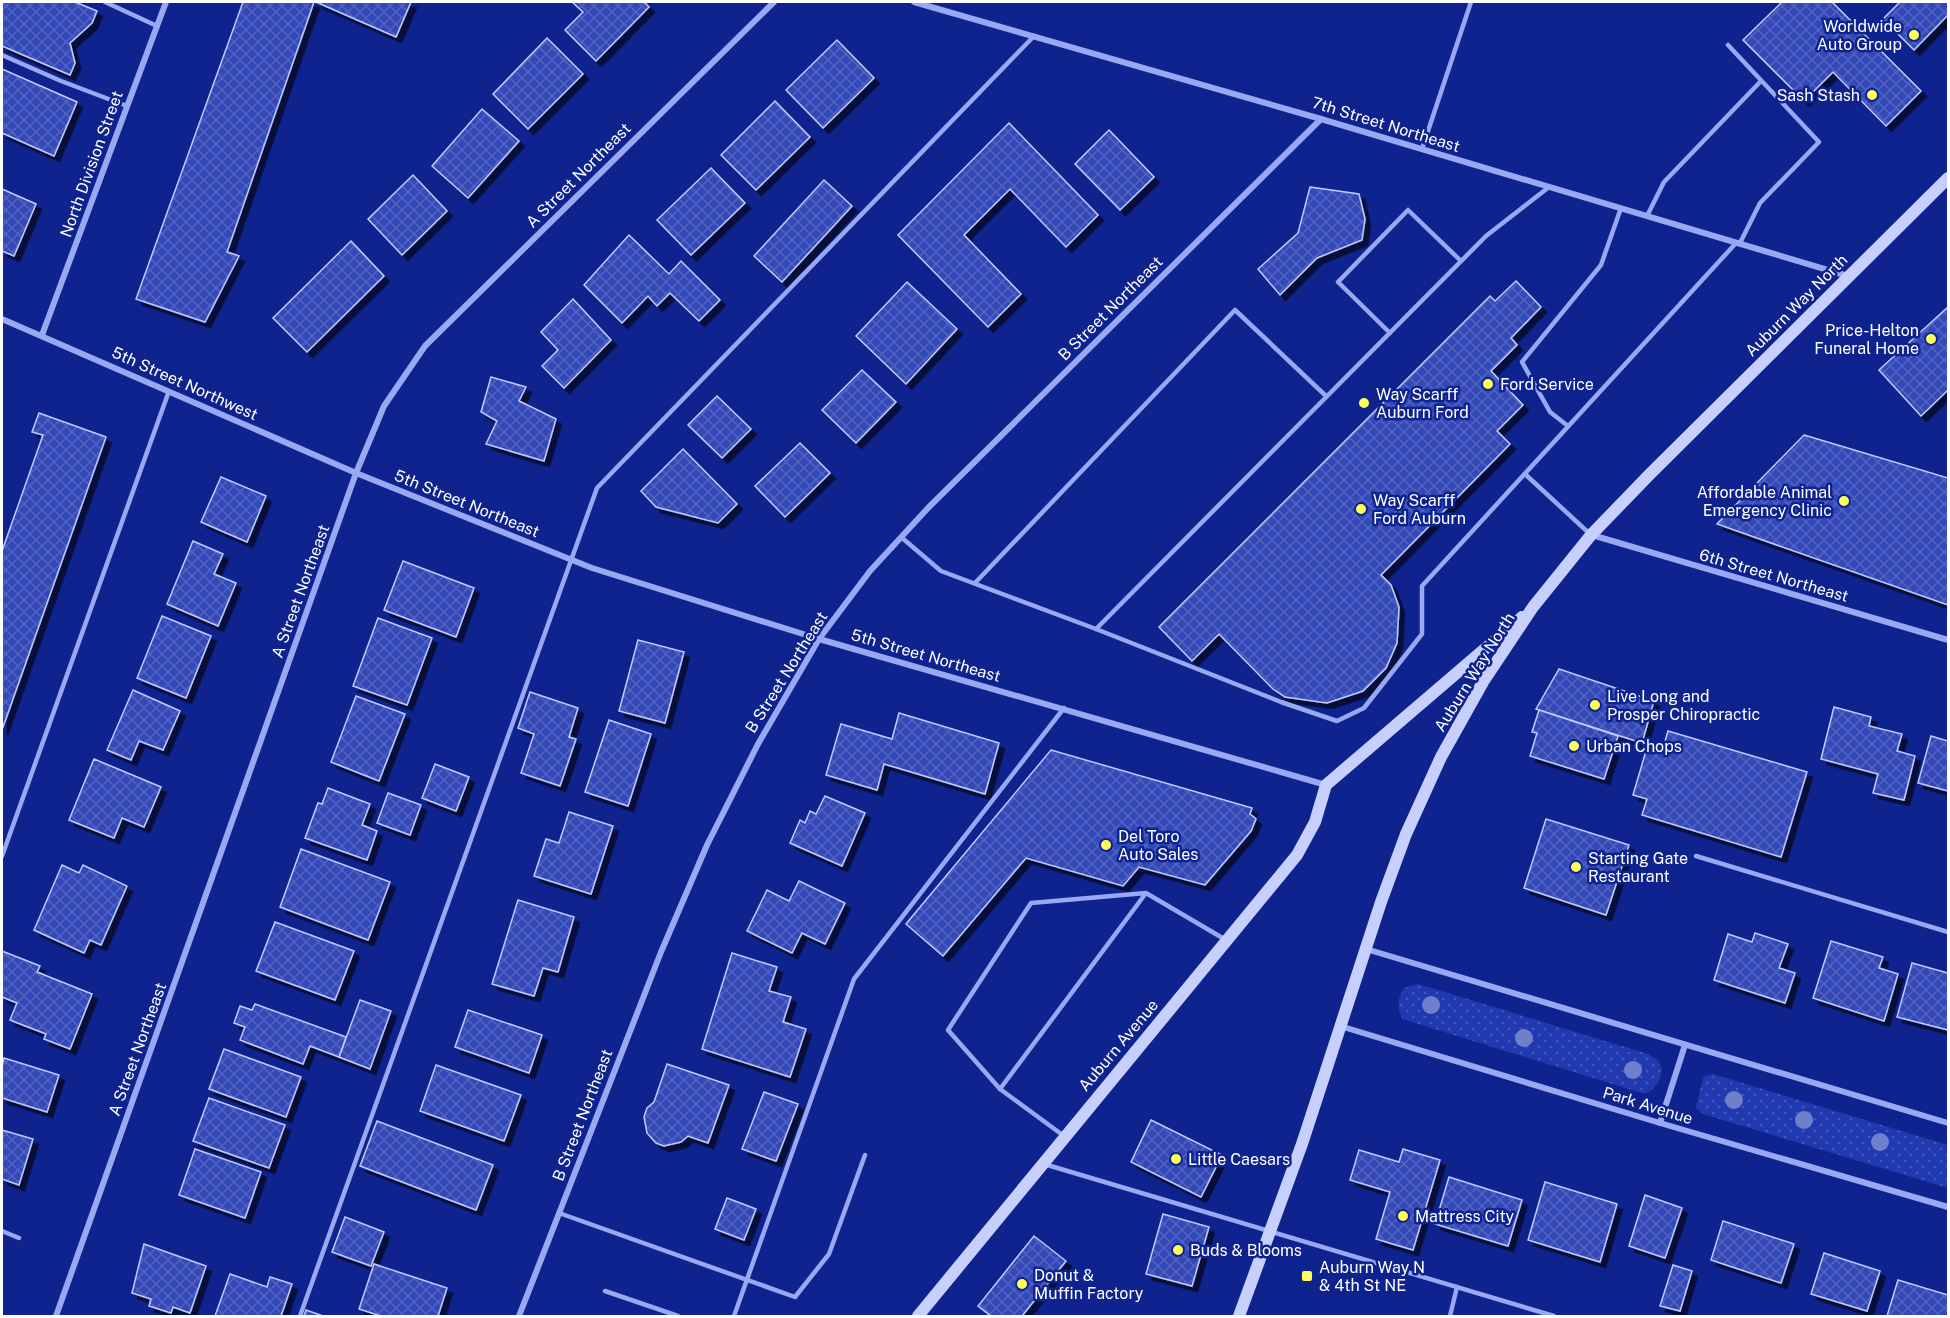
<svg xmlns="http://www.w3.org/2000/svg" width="1950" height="1318" viewBox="0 0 1950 1318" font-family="'Public Sans',sans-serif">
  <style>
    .grass { fill: url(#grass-dots) }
    .building { fill: url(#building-cross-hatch); stroke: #bfcafe; stroke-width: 1.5; filter: url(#shadow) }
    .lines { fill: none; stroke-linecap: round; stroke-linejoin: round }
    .lane { stroke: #98a8f3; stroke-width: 4.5 }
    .street { stroke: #98a8f3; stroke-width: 6 }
    .secondary { stroke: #c7d0fd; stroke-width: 12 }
    .tree { fill: #707fcc }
    .poi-dot { fill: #fffd5a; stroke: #0f238f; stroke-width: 2 }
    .labels { text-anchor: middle; stroke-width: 5; stroke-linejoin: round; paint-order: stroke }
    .poi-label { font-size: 16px; fill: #fff; stroke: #0f238f; text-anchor: start }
    .street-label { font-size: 16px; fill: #fff; stroke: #0f238f }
  </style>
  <defs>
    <pattern id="grass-dots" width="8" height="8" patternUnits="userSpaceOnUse" patternTransform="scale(1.5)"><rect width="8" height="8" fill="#2039af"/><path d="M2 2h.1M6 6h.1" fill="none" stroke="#4157bb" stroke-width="1.8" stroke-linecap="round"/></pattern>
    <pattern id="building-cross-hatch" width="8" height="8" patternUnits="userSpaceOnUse" patternTransform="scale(1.5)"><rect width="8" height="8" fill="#3349b7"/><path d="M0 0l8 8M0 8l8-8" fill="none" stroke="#5264c2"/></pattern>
    <filter id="shadow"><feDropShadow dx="5.5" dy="5.5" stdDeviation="0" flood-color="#0009"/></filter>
  </defs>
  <rect width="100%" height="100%" fill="#0f238f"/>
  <g class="grass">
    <path d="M1418,984L1648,1054C1651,1056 1657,1059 1659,1062C1667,1074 1655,1090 1645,1094L1402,1019C1397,1006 1397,1000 1404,988Z"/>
    <polygon points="1713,1074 1948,1145 1948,1188 1703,1114 1696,1108 1703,1077"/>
  </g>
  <g class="building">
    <polygon points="2,2 75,2 97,11 92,23 70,43 75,63 70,75 2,46"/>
    <polygon points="243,2 314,2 227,252 239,256 205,322 136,299"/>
    <polygon points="316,2 411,2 396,37"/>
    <polygon points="572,2 644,2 649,7 596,61 565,30 583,12"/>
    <polygon points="1782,2 1832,2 1921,91 1886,126 1833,72 1804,101 1743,40"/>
    <polygon points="1900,2 1948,2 1948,15 1914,50 1883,19"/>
    <polygon points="547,38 583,74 528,129 493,94"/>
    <polygon points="837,40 874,78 823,128 786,90"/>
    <polygon points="2,69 77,102 54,156 2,133"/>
    <polygon points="775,101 810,137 756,190 721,155"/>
    <polygon points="482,109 519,141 468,198 432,166"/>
    <polygon points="1009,123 1098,215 1066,247 1010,189 964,235 1021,294 988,327 898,235"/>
    <polygon points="1109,130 1154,177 1120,210 1075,164"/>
    <polygon points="711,168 745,203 691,255 657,220"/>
    <polygon points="413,175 447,211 402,255 368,219"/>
    <polygon points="824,180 852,206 782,282 754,256"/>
    <polygon points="1310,187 1359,194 1365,219 1362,240 1317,258 1280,295 1258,269 1298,233"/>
    <polygon points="2,189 36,204 14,256 2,251"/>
    <polygon points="629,235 669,274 681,261 720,300 699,321 670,293 657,306 648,296 622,323 584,285"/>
    <polygon points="351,241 384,276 307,352 273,318"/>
    <polygon points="1516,281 1541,307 1511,338 1517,345 1491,371 1523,405 1497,431 1510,444 1381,575 1391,585 1399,607 1397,643 1386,668 1363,691 1327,703 1285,697 1273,689 1219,634 1192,661 1159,627 1490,296 1495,301"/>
    <polygon points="907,282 957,329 906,384 856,336"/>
    <polygon points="573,299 611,340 564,388 542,366 558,350 541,332"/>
    <polygon points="1948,307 1948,390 1921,416 1879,370"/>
    <polygon points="862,370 896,402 856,443 822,410"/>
    <polygon points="491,377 526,387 519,401 556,419 544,461 486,444 497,421 481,412"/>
    <polygon points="717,396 751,429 722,458 688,425"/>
    <polygon points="39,413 106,437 2,730 2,551 43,435 32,432"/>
    <polygon points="1804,435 1948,478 1948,605 1717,524"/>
    <polygon points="800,443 830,473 785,517 755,486"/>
    <polygon points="683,449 737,504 718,523 656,507 641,491"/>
    <polygon points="221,477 266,496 247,542 201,522"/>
    <polygon points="193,541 223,554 214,574 236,583 218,626 167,604"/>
    <polygon points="403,561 474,588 456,637 384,610"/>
    <polygon points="162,616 211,636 186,698 137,678"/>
    <polygon points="378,618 432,638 407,705 353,686"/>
    <polygon points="638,640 684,652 665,723 619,711"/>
    <polygon points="1559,669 1654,701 1642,743 1536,709"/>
    <polygon points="133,690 180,711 163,750 139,741 131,760 107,750"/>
    <polygon points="530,692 578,708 569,737 576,739 560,786 521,773 534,734 518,728"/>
    <polygon points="356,696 405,714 379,781 331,762"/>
    <polygon points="1834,707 1871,717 1869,726 1902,734 1897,751 1915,756 1904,800 1873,793 1878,774 1821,759"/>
    <polygon points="1539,710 1618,736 1604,779 1530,756 1537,733 1532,732"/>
    <polygon points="899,713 999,743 985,794 884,764 877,790 826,775 841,724 892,739"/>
    <polygon points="609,720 651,734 628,806 585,792"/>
    <polygon points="1668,731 1807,772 1781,857 1642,815 1647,799 1633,795 1648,744 1663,748"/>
    <polygon points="1931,736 1948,741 1948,791 1918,783"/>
    <polygon points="1051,750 1252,808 1250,814 1256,819 1251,831 1205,885 1139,867 1123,886 1026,858 943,956 906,924"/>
    <polygon points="94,759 161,787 144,827 122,818 114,838 69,820"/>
    <polygon points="435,764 469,777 456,811 422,798"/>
    <polygon points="328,788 370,804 362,825 377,831 367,860 305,838 318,803 322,804"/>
    <polygon points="388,793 421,805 410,835 377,823"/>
    <polygon points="825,796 865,813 842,866 790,843 800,820 805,823 810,811 816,814"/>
    <polygon points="569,812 613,826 591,894 534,876 546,839 559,843"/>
    <polygon points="1546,819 1629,845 1606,915 1524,888"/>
    <polygon points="301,849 390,882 368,940 280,907"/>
    <polygon points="62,865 79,873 83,865 127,886 101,945 90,940 84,953 34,930"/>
    <polygon points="799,881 845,903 825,944 802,933 792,953 747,931 767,890 789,901"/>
    <polygon points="518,900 574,917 558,972 543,968 534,996 492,984"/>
    <polygon points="275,922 354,951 335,1000 256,971"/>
    <polygon points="1755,933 1788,944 1779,968 1795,973 1785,1003 1714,980 1728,934 1752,942"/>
    <polygon points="1831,941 1883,957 1879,968 1898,974 1884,1021 1813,998"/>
    <polygon points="2,951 40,966 37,972 92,994 70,1049 44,1039 46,1034 10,1020 17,1003 2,997"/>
    <polygon points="732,953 777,967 769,991 791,997 783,1022 806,1029 790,1077 702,1049"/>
    <polygon points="1912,963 1948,973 1948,1030 1897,1017"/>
    <polygon points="360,1000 391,1011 370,1069 339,1057"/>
    <polygon points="255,1004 346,1037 339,1057 310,1046 303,1064 240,1040 245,1027 234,1023 240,1006 252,1010"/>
    <polygon points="468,1010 542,1035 529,1073 455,1047"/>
    <polygon points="224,1049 301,1077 286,1117 209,1089"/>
    <polygon points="4,1058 59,1075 47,1112 2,1098 2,1066"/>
    <polygon points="667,1064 729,1085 708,1143 688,1136 681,1142 664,1146 656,1143 647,1133 644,1117 647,1108 654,1102"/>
    <polygon points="436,1065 521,1095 504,1141 420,1111"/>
    <polygon points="764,1092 798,1104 776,1161 742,1149"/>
    <polygon points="209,1098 285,1125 269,1168 193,1141"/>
    <polygon points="1151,1120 1222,1155 1201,1197 1131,1162"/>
    <polygon points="377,1121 493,1165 476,1210 360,1166"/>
    <polygon points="2,1130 33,1139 19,1185 2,1179"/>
    <polygon points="195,1149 261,1172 245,1218 179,1195"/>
    <polygon points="1403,1149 1440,1160 1413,1250 1376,1239 1390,1192 1350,1180 1359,1150 1399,1162"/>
    <polygon points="1449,1177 1522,1200 1508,1246 1435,1224"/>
    <polygon points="1545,1182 1617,1204 1600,1262 1528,1240"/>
    <polygon points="1645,1195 1682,1208 1665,1258 1629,1246"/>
    <polygon points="727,1198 756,1209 744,1240 715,1229"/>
    <polygon points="1163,1214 1209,1227 1192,1286 1146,1274"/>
    <polygon points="345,1217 384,1232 371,1266 332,1252"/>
    <polygon points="1723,1221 1794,1244 1781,1283 1711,1260"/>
    <polygon points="1034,1236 1066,1261 1022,1316 991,1316 978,1306"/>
    <polygon points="144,1244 206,1266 190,1313 173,1307 171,1313 149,1306 151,1299 132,1293"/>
    <polygon points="1824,1253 1880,1271 1867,1311 1811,1294"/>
    <polygon points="374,1264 447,1288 438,1316 381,1316 359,1309"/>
    <polygon points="1673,1265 1692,1271 1680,1311 1660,1306"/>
    <polygon points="230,1274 267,1287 270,1277 292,1284 281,1316 215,1316"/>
    <polygon points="1898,1280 1948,1295 1948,1316 1887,1316"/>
    <polygon points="306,1310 323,1316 304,1316"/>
  </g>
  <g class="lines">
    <g class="lane">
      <polyline points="105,2 157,26"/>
      <polyline points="1728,45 1819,142 1760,203 1740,243"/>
      <polyline points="2,55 61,81 127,106"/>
      <polyline points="1422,149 1471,2"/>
      <polyline points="1647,216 1664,182 1761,81"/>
      <polyline points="1390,333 1338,282 1408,210 1461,261"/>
      <polyline points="1568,426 1550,412 1522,362 1601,265 1621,208"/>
      <polyline points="1525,474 1591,535"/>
      <polyline points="901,537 941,571 1096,629 1486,236 1549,187"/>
      <polyline points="975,583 1235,310 1326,396"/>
      <polyline points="1096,629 1281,702 1337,721 1364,708 1422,634 1422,586 1736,243"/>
      <polyline points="2,856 169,391"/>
      <polyline points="1696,856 1948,932"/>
      <polyline points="1146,893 1031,903 948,1030 1000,1089 1146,893 1226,940"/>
      <polyline points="1000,1089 1064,1136"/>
      <polyline points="1044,1164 1554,1316"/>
      <polyline points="559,1213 795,1297 829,1254 865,1155"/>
      <polyline points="2,1231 19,1238"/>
      <polyline points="605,1291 678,1316"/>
      <polyline points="300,1316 597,488 1034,36"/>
      <polyline points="734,1316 854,979 1064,708"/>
      <polyline points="1450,1316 1457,1287"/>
    </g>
    <g class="street">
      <polyline points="914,2 1321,119 1848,276"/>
      <polyline points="2,319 356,473 592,568 819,639 1326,785"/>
      <polyline points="42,335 166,2"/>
      <polyline points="1592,535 1948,640"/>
      <polyline points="1366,949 1948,1123"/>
      <polyline points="1340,1026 1660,1123 1948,1207"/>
      <polyline points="1660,1123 1685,1045"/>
      <polyline points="56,1316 356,473 384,406 425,346 774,2"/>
      <polyline points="519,1316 661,952 707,845 758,744 819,639 870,571 928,508 1321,119"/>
    </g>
    <g class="secondary">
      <polyline points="918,1316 1297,855 1315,822 1326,785 1522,617"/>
      <polyline points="1239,1316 1302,1144 1381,902 1406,834 1441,757 1483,682 1533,607 1591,535 1649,475 1948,178"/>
    </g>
  </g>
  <g class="tree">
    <circle cx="1431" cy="1005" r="9"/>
    <circle cx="1524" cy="1038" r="9"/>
    <circle cx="1633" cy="1070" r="9"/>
    <circle cx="1734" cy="1100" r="9"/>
    <circle cx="1804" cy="1120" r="9"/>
    <circle cx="1880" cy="1142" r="9"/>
  </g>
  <g class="poi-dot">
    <circle cx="1914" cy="35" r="6"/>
    <circle cx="1872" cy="95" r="6"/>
    <circle cx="1931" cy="339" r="6"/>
    <circle cx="1488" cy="384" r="6"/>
    <circle cx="1364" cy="403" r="6"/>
    <circle cx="1844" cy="501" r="6"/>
    <circle cx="1361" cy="509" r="6"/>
    <circle cx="1595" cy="705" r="6"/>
    <circle cx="1574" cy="746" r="6"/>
    <circle cx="1106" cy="845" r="6"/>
    <circle cx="1576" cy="867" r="6"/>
    <circle cx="1176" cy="1159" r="6"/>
    <circle cx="1403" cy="1216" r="6"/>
    <circle cx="1178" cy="1250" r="6"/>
    <rect x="1301" y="1270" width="12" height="12" rx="3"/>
    <circle cx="1022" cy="1284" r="6"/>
  </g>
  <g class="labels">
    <g class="poi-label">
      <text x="1902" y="32" text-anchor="end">Worldwide<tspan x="1902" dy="18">Auto Group</tspan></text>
      <text x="1860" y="101" text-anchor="end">Sash Stash</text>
      <text x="1919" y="336" text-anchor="end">Price-Helton<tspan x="1919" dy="18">Funeral Home</tspan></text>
      <text x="1500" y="390">Ford Service</text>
      <text x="1376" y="400">Way Scarff<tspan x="1376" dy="18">Auburn Ford</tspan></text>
      <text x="1832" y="498" text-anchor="end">Affordable Animal<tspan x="1832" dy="18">Emergency Clinic</tspan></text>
      <text x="1373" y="506">Way Scarff<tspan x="1373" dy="18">Ford Auburn</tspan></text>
      <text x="1607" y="702">Live Long and<tspan x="1607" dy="18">Prosper Chiropractic</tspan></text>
      <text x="1586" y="752">Urban Chops</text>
      <text x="1118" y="842">Del Toro<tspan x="1118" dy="18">Auto Sales</tspan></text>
      <text x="1588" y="864">Starting Gate<tspan x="1588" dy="18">Restaurant</tspan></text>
      <text x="1188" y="1165">Little Caesars</text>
      <text x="1415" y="1222">Mattress City</text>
      <text x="1190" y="1256">Buds &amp; Blooms</text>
      <text x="1319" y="1273">Auburn Way N<tspan x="1319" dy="18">&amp; 4th St NE</tspan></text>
      <text x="1034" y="1281">Donut &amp;<tspan x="1034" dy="18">Muffin Factory</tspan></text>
    </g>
    <g class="street-label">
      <text transform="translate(1386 124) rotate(17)" y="6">7th Street Northeast</text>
      <text transform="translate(91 164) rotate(-70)" y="6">North Division Street</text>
      <text transform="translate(578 175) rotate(-45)" y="6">A Street Northeast</text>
      <text transform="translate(1796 305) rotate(-45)" y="6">Auburn Way North</text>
      <text transform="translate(1110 308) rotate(-45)" y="6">B Street Northeast</text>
      <text transform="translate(185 383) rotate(24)" y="6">5th Street Northwest</text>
      <text transform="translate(467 503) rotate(22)" y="6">5th Street Northeast</text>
      <text transform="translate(1774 575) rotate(16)" y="6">6th Street Northeast</text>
      <text transform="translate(300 591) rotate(-70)" y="6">A Street Northeast</text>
      <text transform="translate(926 655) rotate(16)" y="6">5th Street Northeast</text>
      <text transform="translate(786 672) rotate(-58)" y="6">B Street Northeast</text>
      <text transform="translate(1474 672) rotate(-58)" y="6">Auburn Way North</text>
      <text transform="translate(1118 1045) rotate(-50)" y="6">Auburn Avenue</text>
      <text transform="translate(137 1049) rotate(-70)" y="6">A Street Northeast</text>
      <text transform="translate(1648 1105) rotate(17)" y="6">Park Avenue</text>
      <text transform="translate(582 1115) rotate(-69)" y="6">B Street Northeast</text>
    </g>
  </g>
  <rect width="1950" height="1318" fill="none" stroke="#ffffff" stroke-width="6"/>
</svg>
